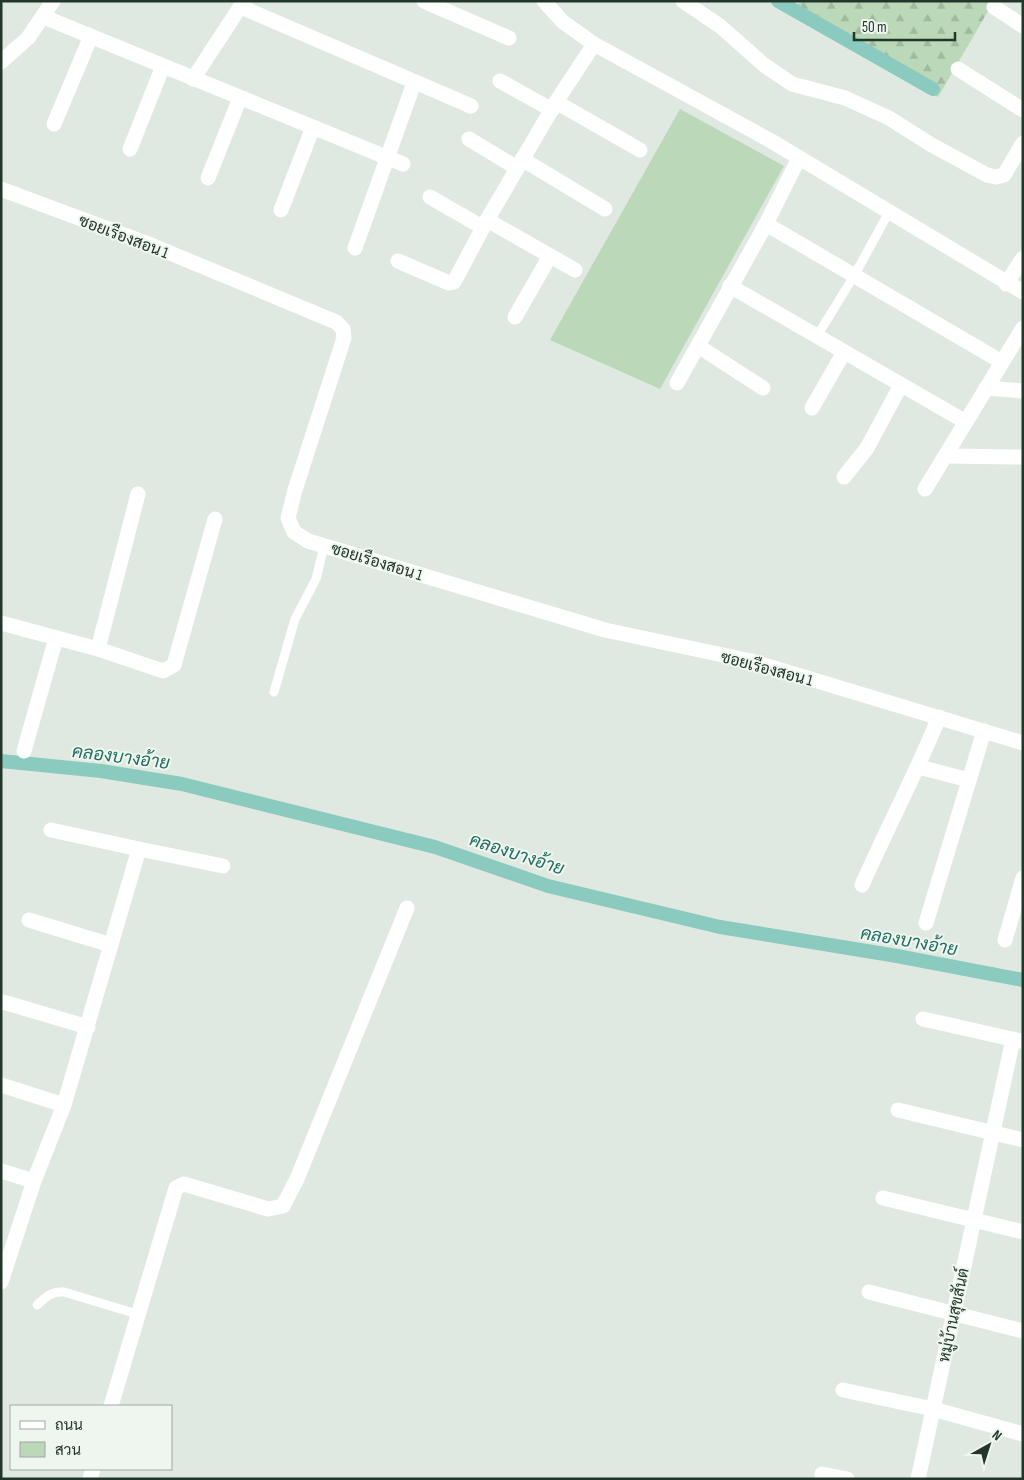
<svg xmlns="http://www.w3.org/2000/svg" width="1024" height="1480" viewBox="0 0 1024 1480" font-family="'Sofia Sans Condensed',Sarabun,sans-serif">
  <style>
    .green { fill: #bbd8b9 }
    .forest { fill: url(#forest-firs) }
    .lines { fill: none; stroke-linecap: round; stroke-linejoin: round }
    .canal { stroke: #8bcabf; stroke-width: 14 }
    .service { stroke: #fff; stroke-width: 9 }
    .minor { stroke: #fff; stroke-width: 15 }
    .tertiary { stroke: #fff; stroke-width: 15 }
    .labels { text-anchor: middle; stroke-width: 4; stroke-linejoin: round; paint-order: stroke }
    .street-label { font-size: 16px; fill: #22372a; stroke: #eff6f0 }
    .water-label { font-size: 18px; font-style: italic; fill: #226d61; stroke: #eff6f0 }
  </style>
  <defs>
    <pattern id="forest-firs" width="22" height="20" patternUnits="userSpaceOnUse" patternTransform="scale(1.25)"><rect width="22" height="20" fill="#bbd8b9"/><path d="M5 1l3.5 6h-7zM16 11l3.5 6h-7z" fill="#a0ba9f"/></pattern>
  </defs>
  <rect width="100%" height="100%" fill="#dfe9e1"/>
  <polygon class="green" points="680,109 784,166 660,389 550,340"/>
  <polygon class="forest" points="800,1 994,1 938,97 791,16"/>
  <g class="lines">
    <g class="canal">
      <polyline points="778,1 933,89"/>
      <polyline points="1,761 101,771 182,784 435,847 548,886 720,927 897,956 1023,980"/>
    </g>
    <g class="service">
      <polyline points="817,336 854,276 889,212"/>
      <polyline points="274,692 295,619 316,579 324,546"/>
      <path d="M37,1305C46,1297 51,1291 64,1292L137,1314"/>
    </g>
    <g class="minor">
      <polyline points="424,1 509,38"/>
      <polyline points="544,1 563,22 594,44 773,142 1023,292"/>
      <polyline points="683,1 720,26 764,65 792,84 845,98 889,118 930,144 987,175 996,177 1004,175 1023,143"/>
      <polyline points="241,7 471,106"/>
      <polyline points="994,7 1023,26"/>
      <polyline points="44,17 403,164"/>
      <polyline points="958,69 1023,110"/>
      <polyline points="193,79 244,1"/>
      <polyline points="500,81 552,110"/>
      <polyline points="556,102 640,150"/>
      <polyline points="54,124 91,36"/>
      <polyline points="469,139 517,168"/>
      <polyline points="130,149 163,66"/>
      <polyline points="522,159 605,209"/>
      <polyline points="208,178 240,98"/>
      <polyline points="1,189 146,243 336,322 343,329 344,338 295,490 288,518 294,532 308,541 605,630 751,661 1023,743"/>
      <polyline points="430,197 482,227"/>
      <polyline points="281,210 313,127"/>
      <polyline points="487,220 575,270"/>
      <polyline points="766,224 1002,362"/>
      <polyline points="355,248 414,83"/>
      <polyline points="398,261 449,283 454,282 487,220 556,102 594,44"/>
      <polyline points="1006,284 1023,258"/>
      <polyline points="730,286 966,422"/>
      <polyline points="515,317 550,256"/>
      <polyline points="698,346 763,388"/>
      <polyline points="677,383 766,224 799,158"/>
      <polyline points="986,388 1023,391"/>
      <polyline points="812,408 844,352"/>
      <polyline points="945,456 1023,457"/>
      <polyline points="844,477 867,448 901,385"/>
      <polyline points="925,489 1023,328"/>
      <polyline points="1,623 98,649 163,671 174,665 215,519"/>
      <polyline points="98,649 138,494"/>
      <polyline points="24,751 56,638"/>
      <polyline points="919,767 969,780"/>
      <polyline points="139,849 223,866"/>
      <path d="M862,885C887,828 916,774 939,717"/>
      <polyline points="29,920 111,945"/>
      <polyline points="926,923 984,731"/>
      <polyline points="1005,940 1023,878"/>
      <polyline points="3,1002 88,1027"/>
      <polyline points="923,1019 1021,1041"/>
      <polyline points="1,1085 64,1105"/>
      <polyline points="898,1110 1023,1140"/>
      <polyline points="1,1171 34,1181"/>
      <polyline points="883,1198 1023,1232"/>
      <polyline points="1,1282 34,1181 64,1105 139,849 51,830"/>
      <polyline points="869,1292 1023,1331"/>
      <polyline points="843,1390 933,1409 1023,1434"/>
      <polyline points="111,1406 176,1188 184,1184 268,1209 283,1206 297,1179 407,908"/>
      <polyline points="822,1474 847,1479"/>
      <polyline points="90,1479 93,1469"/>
      <polyline points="918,1479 1013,1039"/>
    </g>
    <polyline class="tertiary" points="1,62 28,38 53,1"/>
  </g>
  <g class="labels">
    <g class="street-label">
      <text transform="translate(124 236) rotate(21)" y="6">ซอยเรืองสอน 1</text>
      <text transform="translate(377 561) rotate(17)" y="6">ซอยเรืองสอน 1</text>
      <text transform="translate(767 668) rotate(15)" y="6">ซอยเรืองสอน 1</text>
      <text transform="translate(953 1315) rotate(-78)" y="6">หมู่บ้านสุขสันต์</text>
    </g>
    <g class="water-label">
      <text transform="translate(121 757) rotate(7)" y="6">คลองบางอ้าย</text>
      <text transform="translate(517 854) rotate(18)" y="6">คลองบางอ้าย</text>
      <text transform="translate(909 941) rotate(10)" y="6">คลองบางอ้าย</text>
    </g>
  </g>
  <rect width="1024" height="1480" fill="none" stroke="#22372a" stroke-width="5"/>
  <rect x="10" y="1405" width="162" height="65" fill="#eff6f0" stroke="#9daaa1"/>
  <rect x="20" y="1421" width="25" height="8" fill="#ffffff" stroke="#9daaa1"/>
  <text x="55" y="1430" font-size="15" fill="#22372a">ถนน</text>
  <rect x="20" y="1442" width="25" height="15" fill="#bbd8b9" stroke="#9daaa1"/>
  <text x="55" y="1455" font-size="15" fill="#22372a">สวน</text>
  <g transform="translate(989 1445) rotate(39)" stroke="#eff6f0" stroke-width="4" paint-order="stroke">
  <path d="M0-4L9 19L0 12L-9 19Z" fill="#22372a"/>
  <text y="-8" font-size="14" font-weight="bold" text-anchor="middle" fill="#22372a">N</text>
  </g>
  <path d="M854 32v8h101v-8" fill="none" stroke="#22372a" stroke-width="2.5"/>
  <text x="862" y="32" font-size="15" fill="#22372a" stroke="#eff6f0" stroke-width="4" paint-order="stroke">50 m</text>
</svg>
